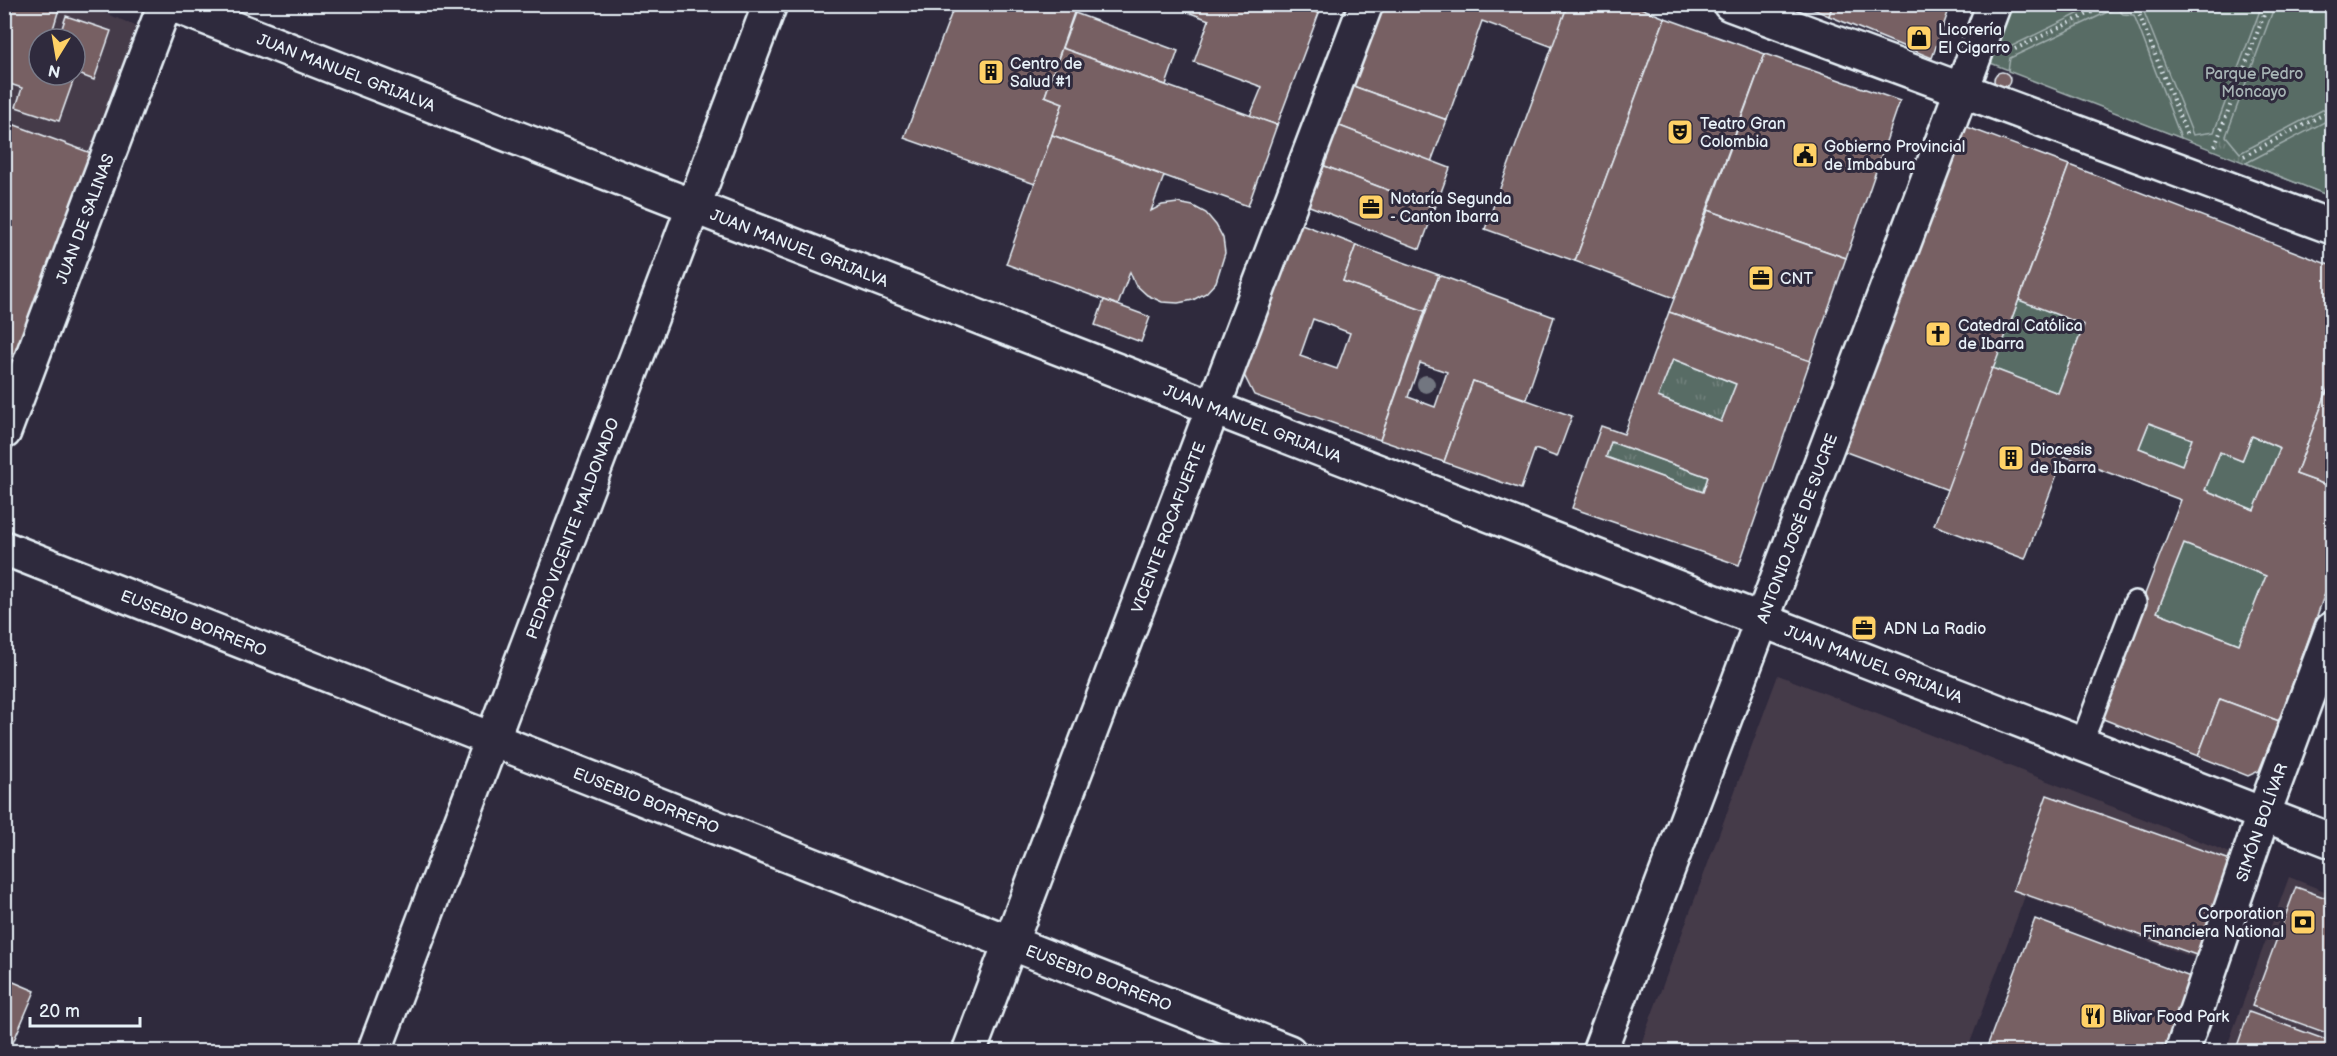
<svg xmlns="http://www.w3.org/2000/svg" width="2337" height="1056" viewBox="0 0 2337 1056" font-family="'Balsamiq Sans',sans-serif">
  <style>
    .built { fill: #453a49; fill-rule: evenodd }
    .grass { fill: url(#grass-tufts); stroke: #a0aeae; stroke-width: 1.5 }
    .garden { fill: #596c65; stroke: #a0aeae; stroke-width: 1.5 }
    .building { fill: #776164; stroke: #e8f1f8; stroke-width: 1.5; fill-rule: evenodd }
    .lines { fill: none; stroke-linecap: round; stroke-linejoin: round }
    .lane-casing { stroke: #e8f1f8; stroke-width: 26 }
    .street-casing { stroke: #e8f1f8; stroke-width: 38 }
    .secondary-casing { stroke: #e8f1f8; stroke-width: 38 }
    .path { stroke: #e8f1f8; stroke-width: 4; stroke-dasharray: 1.5 4.5; stroke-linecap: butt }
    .lane { stroke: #2f2a3d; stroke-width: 21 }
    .street { stroke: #2f2a3d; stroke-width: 33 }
    .secondary { stroke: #2f2a3d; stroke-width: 33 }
    .tree { fill: #727680 }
    .labels { text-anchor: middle; stroke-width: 6; stroke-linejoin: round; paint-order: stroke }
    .poi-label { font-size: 16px; fill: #e8f1f8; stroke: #2f2a3d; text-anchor: start }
    .street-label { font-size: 16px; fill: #e8f1f8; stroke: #2f2a3d }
    .park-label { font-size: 16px; fill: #a8b5b6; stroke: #2f2a3d }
  </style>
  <defs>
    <pattern id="grass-tufts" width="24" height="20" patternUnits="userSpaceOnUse" patternTransform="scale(1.5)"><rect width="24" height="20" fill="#596c65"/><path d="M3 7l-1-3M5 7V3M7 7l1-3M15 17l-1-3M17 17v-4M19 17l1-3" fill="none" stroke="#71817c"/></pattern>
  </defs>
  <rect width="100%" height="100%" fill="#2f2a3d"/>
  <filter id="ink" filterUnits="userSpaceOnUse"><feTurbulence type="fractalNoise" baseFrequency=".0167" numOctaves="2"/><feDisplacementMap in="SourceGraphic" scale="12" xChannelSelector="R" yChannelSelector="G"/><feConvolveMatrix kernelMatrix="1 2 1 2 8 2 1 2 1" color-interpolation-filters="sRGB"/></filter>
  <g filter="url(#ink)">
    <g class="built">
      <path d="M4,5H86L136,26L91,153L5,121ZM39,39H75V75H39Z"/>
      <polygon points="1778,675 2243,858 2203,961 2025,896 1967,1051 1638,1052"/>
      <polygon points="2289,877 2332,894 2332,1051 2225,1052"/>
    </g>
    <g class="grass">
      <polygon points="2011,5 2332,5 2332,197 1988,62"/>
      <polygon points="1673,359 1736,384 1721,422 1658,397"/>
      <polygon points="1611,442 1708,477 1703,492 1606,457"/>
    </g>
    <g class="garden">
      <polygon points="2011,5 2096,5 2006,49 1996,43"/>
      <polygon points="2151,5 2262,5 2214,132 2193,135 2144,12"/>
      <polygon points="2275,5 2332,5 2332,105 2240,153 2226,136"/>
      <polygon points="2116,8 2123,14 2134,15 2181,138 2008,71 2010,58"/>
      <polygon points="2332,118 2332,197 2246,163"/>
      <polygon points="2019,300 2084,325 2058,393 1992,368"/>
      <polygon points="2149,423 2192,439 2182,465 2139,448"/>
      <polygon points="2252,436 2280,448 2254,510 2205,490 2220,452 2242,461"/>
      <polygon points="2184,544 2266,576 2239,644 2157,612"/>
    </g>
    <g class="building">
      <path d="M4,4H46L59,9L53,29L61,31L66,16L111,31L94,80L76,73L59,121L16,107L22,88L4,82ZM39,39H75V75H39Z"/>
      <polygon points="955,4 1077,4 1045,96 1063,103 1035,184 904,138"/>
      <polygon points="1187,4 1294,4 1319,13 1277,125 1250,116 1262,87 1194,62 1209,20 1185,11"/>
      <polygon points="1294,4 1322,4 1319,13"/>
      <polygon points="1383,4 1568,4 1553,47 1482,21 1447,120 1353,86"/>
      <polygon points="1568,4 1631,4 1665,18 1575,261 1485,229"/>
      <polygon points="1801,4 1833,4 1829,16"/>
      <polygon points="1833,4 1951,4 1932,58 1829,16"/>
      <polygon points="1075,13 1178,51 1166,85 1062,48"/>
      <polygon points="1665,18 1765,54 1674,298 1575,261"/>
      <polygon points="1062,48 1277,125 1248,206 1052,135 1063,103 1045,96"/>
      <polygon points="1765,54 1900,101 1846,258 1708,210"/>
      <circle cx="2002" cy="80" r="8"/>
      <polygon points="1353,86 1447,120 1431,162 1337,125"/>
      <polygon points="4,121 91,153 9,373 4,372"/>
      <polygon points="1951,121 2069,165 1948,490 1830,446"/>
      <polygon points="1337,125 1450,168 1435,208 1322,165"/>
      <polygon points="1052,135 1164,176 1151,211 1162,205 1178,203 1193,206 1206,213 1216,225 1223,238 1225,253 1216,282 1206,293 1193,300 1178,303 1162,302 1147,295 1135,284 1130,272 1118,305 1006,264"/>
      <polygon points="1322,165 1435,208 1420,249 1307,205"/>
      <path d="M2069,165L2332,266V378L2296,474L2332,487V574L2279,721L2220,699L2198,756L2098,717L2181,500L2064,456L2025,559L1934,525L1992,368L2058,393L2084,325L2019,300ZM2149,423L2192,439L2182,465L2139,448ZM2252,436L2280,448L2254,510L2205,490L2220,452L2242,461ZM2184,544L2266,576L2239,644L2157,612Z"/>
      <polygon points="1708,210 1846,258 1810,361 1669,312"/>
      <path d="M1299,223L1356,245L1343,281L1425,311L1380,440L1254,395L1244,375ZM1313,319L1350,333L1337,369L1300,356Z"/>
      <polygon points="1356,245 1439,275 1425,311 1343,281"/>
      <path d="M1439,275L1554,317L1526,399L1473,381L1444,462L1380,440ZM1420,363L1447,372L1435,407L1408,397Z"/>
      <polygon points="1104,300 1150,317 1141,342 1095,325"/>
      <path d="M1669,312L1810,361L1739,565L1572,508L1601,426L1624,434ZM1673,359L1736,384L1721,422L1658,397ZM1611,442L1708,477L1703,492L1606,457Z"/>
      <polygon points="2332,378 2332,487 2296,474"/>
      <polygon points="1473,381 1572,416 1557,457 1535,449 1521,489 1444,462"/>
      <polygon points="2220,699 2279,721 2259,771 2248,776 2198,756"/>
      <polygon points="2047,795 2233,861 2199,956 2013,890"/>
      <polygon points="2296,887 2332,900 2332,1035 2252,1006"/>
      <polygon points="2035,919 2201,981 2175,1052 1985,1052"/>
      <polygon points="4,978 35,991 9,1052 4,1052"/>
      <polygon points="2249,1012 2332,1042 2332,1052 2235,1052"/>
    </g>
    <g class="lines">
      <g class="lane-casing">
        <polyline id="lane" points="2081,744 2135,602"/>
      </g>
      <g class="street-casing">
        <g id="street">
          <path id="s1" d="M171,4L2332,841"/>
          <polyline points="1730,4 2332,227"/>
          <path id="s2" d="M4,432L165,4"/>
          <path id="s3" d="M4,548L1289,1052"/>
          <path id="s4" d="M374,1052L770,4"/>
          <path id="s5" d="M969,1052L1366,4"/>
        </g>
      </g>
      <g class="secondary-casing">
        <g id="secondary">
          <path id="s6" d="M1599,1052L1994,4"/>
          <path id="s7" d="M2182,1052L2263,815L2332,629"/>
        </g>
      </g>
      <g class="path">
        <polyline points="2135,4 2187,135"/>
        <polyline points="2015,49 2109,4"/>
        <polyline points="2215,146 2268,4"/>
        <polyline points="2244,156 2332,110"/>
      </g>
      <use href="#lane" class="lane"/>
      <use href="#street" class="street"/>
      <use href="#secondary" class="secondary"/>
    </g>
    <circle class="tree" cx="1426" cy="384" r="9"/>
  </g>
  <defs>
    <g id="shop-square" transform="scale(1.35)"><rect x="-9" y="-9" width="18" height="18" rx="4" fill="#ffd166" stroke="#2f2a3d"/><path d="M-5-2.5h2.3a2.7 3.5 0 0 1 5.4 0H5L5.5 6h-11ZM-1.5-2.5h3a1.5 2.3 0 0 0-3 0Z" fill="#111"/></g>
    <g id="building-square" transform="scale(1.35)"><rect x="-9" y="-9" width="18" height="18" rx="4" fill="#ffd166" stroke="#2f2a3d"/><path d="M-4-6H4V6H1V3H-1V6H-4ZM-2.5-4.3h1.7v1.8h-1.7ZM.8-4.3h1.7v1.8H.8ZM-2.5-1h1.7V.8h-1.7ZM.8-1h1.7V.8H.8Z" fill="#111"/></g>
    <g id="theatre-square" transform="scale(1.35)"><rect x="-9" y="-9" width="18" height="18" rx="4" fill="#ffd166" stroke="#2f2a3d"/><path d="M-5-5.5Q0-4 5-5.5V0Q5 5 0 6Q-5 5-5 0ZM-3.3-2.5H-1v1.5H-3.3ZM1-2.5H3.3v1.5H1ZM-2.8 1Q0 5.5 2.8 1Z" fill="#111"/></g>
    <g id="civic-square" transform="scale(1.35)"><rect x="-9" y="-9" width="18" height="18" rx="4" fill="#ffd166" stroke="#2f2a3d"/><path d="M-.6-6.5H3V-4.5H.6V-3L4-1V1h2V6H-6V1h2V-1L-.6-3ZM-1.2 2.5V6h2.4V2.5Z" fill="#111"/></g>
    <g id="office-square" transform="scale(1.35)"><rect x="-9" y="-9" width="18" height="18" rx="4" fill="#ffd166" stroke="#2f2a3d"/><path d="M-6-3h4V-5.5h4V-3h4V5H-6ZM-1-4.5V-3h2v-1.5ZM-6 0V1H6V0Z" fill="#111"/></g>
    <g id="church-square" transform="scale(1.35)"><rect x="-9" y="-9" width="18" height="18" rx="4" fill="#ffd166" stroke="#2f2a3d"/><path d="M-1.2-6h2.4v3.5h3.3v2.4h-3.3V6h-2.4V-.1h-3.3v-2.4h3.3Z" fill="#111"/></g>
    <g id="bank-square" transform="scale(1.35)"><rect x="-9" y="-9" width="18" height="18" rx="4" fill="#ffd166" stroke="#2f2a3d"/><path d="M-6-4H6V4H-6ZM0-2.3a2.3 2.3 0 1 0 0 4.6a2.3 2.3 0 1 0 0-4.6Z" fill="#111"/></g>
    <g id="restaurant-square" transform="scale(1.35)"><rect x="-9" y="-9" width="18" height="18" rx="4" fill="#ffd166" stroke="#2f2a3d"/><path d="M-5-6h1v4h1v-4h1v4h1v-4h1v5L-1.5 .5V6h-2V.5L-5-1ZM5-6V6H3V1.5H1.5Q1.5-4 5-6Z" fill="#111"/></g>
  </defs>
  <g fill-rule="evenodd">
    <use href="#shop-square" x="1919" y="38"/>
    <use href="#building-square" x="991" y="72"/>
    <use href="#theatre-square" x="1680" y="132"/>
    <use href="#civic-square" x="1805" y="155"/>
    <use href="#office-square" x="1371" y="207"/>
    <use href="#office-square" x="1761" y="278"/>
    <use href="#church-square" x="1938" y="334"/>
    <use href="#building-square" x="2011" y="458"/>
    <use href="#office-square" x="1864" y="628"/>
    <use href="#bank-square" x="2303" y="922"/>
    <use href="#restaurant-square" x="2093" y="1016"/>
  </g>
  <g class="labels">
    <g class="poi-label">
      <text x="1938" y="35">Licorería<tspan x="1938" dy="18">El Cigarro</tspan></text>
      <text x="1010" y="69">Centro de<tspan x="1010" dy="18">Salud #1</tspan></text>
      <text x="1700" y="129">Teatro Gran<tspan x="1700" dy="18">Colombia</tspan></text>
      <text x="1824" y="152">Gobierno Provincial<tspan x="1824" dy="18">de Imbabura</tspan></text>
      <text x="1390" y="204">Notaría Segunda<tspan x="1390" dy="18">- Canton Ibarra</tspan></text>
      <text x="1780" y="284">CNT</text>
      <text x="1958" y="331">Catedral Católica<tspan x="1958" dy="18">de Ibarra</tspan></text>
      <text x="2030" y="455">Diocesis<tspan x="2030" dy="18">de Ibarra</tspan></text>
      <text x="1884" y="634">ADN La Radio</text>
      <text x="2284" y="919" text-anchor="end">Corporation<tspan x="2284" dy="18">Financiera National</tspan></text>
      <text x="2112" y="1022">Blivar Food Park</text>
    </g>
    <g class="street-label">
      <text dy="6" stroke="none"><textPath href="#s1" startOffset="188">JUAN MANUEL GRIJALVA</textPath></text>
      <text dy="6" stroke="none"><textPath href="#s2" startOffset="228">JUAN DE SALINAS</textPath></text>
      <text dy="6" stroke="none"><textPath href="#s1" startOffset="674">JUAN MANUEL GRIJALVA</textPath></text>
      <text dy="6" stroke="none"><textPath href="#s1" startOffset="1160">JUAN MANUEL GRIJALVA</textPath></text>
      <text dy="6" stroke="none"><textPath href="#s4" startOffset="560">PEDRO VICENTE MALDONADO</textPath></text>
      <text dy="6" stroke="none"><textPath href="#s5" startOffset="561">VICENTE ROCAFUERTE</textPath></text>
      <text dy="6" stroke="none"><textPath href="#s6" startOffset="560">ANTONIO JOSÉ DE SUCRE</textPath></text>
      <text dy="6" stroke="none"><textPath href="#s3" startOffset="204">EUSEBIO BORRERO</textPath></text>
      <text dy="6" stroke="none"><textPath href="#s1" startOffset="1826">JUAN MANUEL GRIJALVA</textPath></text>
      <text dy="6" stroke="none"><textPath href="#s3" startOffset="690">EUSEBIO BORRERO</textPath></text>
      <text dy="6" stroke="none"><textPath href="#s7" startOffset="243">SIMÓN BOLÍVAR</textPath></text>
      <text dy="6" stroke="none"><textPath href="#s3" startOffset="1176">EUSEBIO BORRERO</textPath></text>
    </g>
    <g class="park-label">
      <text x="2254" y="79">Parque Pedro<tspan x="2254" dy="18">Moncayo</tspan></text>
    </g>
  </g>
  <rect width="2337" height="1056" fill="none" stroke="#2f2a3d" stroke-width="24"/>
  <rect x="12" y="12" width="2313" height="1032" fill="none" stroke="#e8f1f8" stroke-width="2" filter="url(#ink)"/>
  <g transform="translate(57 57) rotate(191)"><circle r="28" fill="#2f2a3d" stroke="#797a88" stroke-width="1.5"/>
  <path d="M0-4.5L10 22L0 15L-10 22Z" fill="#ffd166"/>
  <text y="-9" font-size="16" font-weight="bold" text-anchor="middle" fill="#e8f1f8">N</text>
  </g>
  <path d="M30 1017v9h110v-9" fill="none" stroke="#e8f1f8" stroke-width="3"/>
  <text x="39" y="1017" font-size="18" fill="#e8f1f8" stroke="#2f2a3d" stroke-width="4.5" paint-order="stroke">20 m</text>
</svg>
